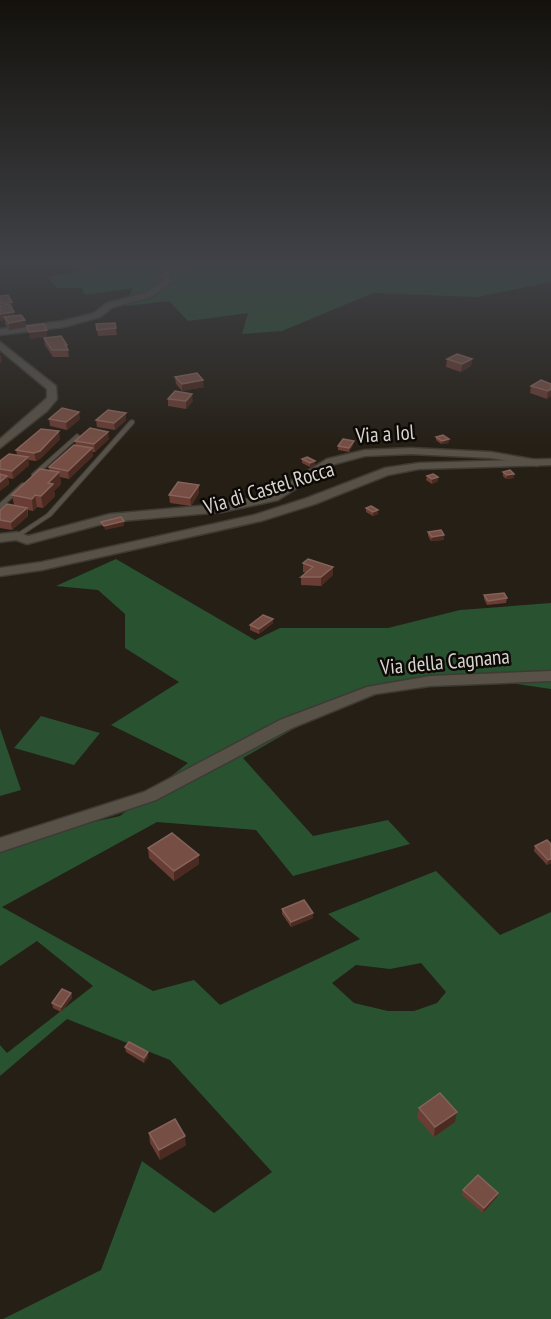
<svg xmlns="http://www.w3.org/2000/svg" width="551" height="1319" viewBox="0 0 551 1319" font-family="'PT Sans Narrow',sans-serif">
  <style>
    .green { fill: #2a5132 }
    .forest { fill: #295231; fill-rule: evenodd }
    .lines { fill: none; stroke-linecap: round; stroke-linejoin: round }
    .service-casing { stroke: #3e3a34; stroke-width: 2 }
    .minor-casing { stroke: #3e3a34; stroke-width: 3 }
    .secondary-casing { stroke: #3e3a34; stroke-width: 3 }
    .service { fill: #585147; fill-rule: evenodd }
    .minor { fill: #585147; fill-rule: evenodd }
    .secondary { fill: #585147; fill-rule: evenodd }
    .wall { fill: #6a3d34 }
    .shaded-wall { fill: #4a2a21 }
    .building { fill: #764e44; stroke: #85635a; stroke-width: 1.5 }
    .labels { text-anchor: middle; stroke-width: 5; stroke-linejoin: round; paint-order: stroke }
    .street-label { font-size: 21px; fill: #d8d4ce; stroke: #0c0906 }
  </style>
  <rect width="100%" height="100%" fill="#251f16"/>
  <g class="green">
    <polygon points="41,716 100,733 74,765 14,748"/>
    <polygon points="0,728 21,790 0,796"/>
  </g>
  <g class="forest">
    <polygon points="84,262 551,262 551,282 477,297 373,293 282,331 242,334 248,313 188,321 169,301 125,306 133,288 85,295 82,288 57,288 47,277 88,270"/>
    <path d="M116,559L255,640L280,628H388L460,610L551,603V689L454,675L361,690L243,758L313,836L388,820L410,844L293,876L256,830L157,822L2,907L153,991L194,980L220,1005L360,939L328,914L436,871L500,935L551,912V1319H3L101,1270L142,1161L214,1213L272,1172L170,1060L67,1019L0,1076V1045L7,1053L93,986L37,941L0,966V837L53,831L120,816L188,763L111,725L179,682L125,648V614L98,590L56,586ZM421,963L446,992L437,1003L414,1011H388L354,1003L332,983L356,965L390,969Z"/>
  </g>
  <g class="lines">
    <g class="service-casing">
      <g id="service">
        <polygon points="132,420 134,421 134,423 51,516 19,537 15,537 14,536 15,535 47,514 130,421"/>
        <polygon points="77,434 80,436 79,437 36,476 32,476 32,474"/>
        <polygon points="23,483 25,484 25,486 2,507 0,508 0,503 21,484"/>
      </g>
    </g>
    <g class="minor-casing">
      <g id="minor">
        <polygon points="179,262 189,262 168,276 172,280 171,282 151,297 113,307 100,317 64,327 0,335 0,329 63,321 94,313 107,303 145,293 163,280 159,276 160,274"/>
        <polygon points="411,448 491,452 537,460 543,463 537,466 491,458 411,454 365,456 335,464 278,500 222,512 110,522 27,544 16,540 0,542 0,534 17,532 28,536 110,514 222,504 270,494 327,459 365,450"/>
        <polygon points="551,671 551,681 430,686 375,694 292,728 156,800 0,852 0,838 144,792 280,720 367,687 430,676"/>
      </g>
    </g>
    <g class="secondary-casing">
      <g id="secondary">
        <polygon points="0,342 56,386 57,399 47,411 0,448 0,439 47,398 47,389 0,350"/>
        <polygon points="551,459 551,465 419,469 388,475 315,504 261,521 42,570 0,576 0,568 42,562 254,515 307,498 385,468 419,463"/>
      </g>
    </g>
    <use href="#service" class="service"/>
    <use href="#minor" class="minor"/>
    <use href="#secondary" class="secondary"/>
  </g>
  <g class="wall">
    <polygon points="12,302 13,309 12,309 15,316 25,320 26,327 9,330 5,324 5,320 0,321"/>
    <polygon points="115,323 117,335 98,336 96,324"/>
    <polygon points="44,338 67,345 69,357 53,357 45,345"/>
    <polygon points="447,359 472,359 471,366 461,372 446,367"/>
    <polygon points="175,377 204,387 182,391 176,384"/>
    <polygon points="551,384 551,396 547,399 530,393 531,386"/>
    <polygon points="168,399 193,401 186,409 168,406"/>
    <polygon points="49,419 80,419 67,430 50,426"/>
    <polygon points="96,420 126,420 115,430 97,427"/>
    <polygon points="436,437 449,443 441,444 436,440"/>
    <polygon points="60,439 41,458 36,461 28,460 29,465 13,479 8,478 9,484 0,491 0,461 17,455 16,450"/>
    <polygon points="109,439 95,452 92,452 93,456 69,479 60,477 61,484 54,491 55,496 43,508 37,507 33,511 28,510 28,516 12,530 0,528 0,510 14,505 12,495 49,471 49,467 76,445 75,441"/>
    <polygon points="353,445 349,452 338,450 338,446"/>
    <polygon points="302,459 315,461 315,465 310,467 302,463"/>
    <polygon points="503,472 514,474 514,478 506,479 503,476"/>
    <polygon points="427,476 438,477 438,481 432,484 426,480"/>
    <polygon points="199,493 191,506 170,503 169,495"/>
    <polygon points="366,508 378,514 373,516 366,512"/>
    <polygon points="428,532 444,540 431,541 428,536"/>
    <polygon points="308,559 333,575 321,586 301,585 301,577 306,573 303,572 303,563"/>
    <polygon points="484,595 507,598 506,603 487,605 484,599"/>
    <polygon points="273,619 273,623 259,634 250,630 250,625"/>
    <polygon points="551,844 551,863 547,865 534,851 535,846"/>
    <polygon points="148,848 199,855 199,864 174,881 149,858"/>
    <polygon points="282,909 313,913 313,918 291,927 282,914"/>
    <polygon points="71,993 72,998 61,1012 53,1008 52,1003"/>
    <polygon points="125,1047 148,1052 148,1057 144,1063 126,1052"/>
    <polygon points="419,1108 455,1122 434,1137 417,1118"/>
    <polygon points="149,1133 186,1145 160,1160 150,1143"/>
    <polygon points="463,1190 497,1197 483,1213 462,1195"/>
  </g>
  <g class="shaded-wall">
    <polygon points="12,302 13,309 0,310 0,304"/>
    <polygon points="14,312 15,318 4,317 5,320 0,321 0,314"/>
    <polygon points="25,320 26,327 9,330 9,323"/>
    <polygon points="47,330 47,337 30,339 29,332"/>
    <polygon points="0,355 1,355 2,362 0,363"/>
    <polygon points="472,359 471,366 461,372 462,364"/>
    <polygon points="203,380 204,387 182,391 182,384"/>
    <polygon points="551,389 551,396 547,399 548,391"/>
    <polygon points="192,394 193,401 186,409 186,401"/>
    <polygon points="79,412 80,419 67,430 66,422"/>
    <polygon points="126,413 126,420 115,430 114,423"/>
    <polygon points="59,431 60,439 41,458 36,461 34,453"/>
    <polygon points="108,432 109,439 95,452 94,444"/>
    <polygon points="449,439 449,443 441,444 442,441"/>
    <polygon points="354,441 353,445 349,452 349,448"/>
    <polygon points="92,448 93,456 69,479 68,471"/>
    <polygon points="28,457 29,465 13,479 12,471"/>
    <polygon points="315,461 315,465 310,467 310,463"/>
    <polygon points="59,472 61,484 54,491 55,496 43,508 41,496 48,483"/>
    <polygon points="514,474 514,478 506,479 507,475"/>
    <polygon points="7,476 9,484 0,491 0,482"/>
    <polygon points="438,477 438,481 432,484 432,479"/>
    <polygon points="199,485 199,493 191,506 190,498"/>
    <polygon points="35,495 37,507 33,511 32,499"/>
    <polygon points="27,508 28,516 12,530 11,522"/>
    <polygon points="378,510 378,514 373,516 373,512"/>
    <polygon points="124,521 124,526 105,530 104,526"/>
    <polygon points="444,535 444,540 431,541 432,537"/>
    <polygon points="333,567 333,575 321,586 321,577"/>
    <polygon points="273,619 273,623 259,634 259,629"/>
    <polygon points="199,855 199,864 174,881 174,871"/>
    <polygon points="551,859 551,863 547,865 548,860"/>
    <polygon points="313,913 313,918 291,927 291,922"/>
    <polygon points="71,993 72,998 61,1012 61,1007"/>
    <polygon points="148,1052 148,1057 144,1063 144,1058"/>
    <polygon points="457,1112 455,1122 434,1137 435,1127"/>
    <polygon points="185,1136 186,1145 160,1160 159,1150"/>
    <polygon points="498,1193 497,1197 483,1213 484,1208"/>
  </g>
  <g class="building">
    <polygon points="8,295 12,302 0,304 0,296"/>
    <polygon points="9,304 14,312 0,314 0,306"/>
    <polygon points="21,315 25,320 9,323 4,317"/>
    <polygon points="115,323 116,328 97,330 96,324"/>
    <polygon points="44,324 47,330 29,332 27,326"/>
    <polygon points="61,336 67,345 65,345 68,350 52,350 44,338"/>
    <polygon points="457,354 472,359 462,364 447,359"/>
    <polygon points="197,373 203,380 182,384 175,377"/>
    <polygon points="541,380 551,384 551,389 548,391 531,386"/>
    <polygon points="175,391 192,394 186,401 168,399"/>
    <polygon points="62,408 79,412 66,422 49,419"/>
    <polygon points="108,410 126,413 114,423 96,420"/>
    <polygon points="90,428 108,432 94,444 75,441"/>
    <polygon points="41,429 59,431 40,451 34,453 16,450"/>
    <polygon points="443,435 449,439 442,441 436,437"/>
    <polygon points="343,439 354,441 349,448 338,446"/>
    <polygon points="74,445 92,448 68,471 49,467"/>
    <polygon points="9,454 28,457 12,471 0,469 0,461"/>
    <polygon points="307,457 315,461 310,463 302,459"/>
    <polygon points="40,469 59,472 48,483 53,484 41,496 35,495 32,499 12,495"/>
    <polygon points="510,470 514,474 507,475 503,472"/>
    <polygon points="0,474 7,476 0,482"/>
    <polygon points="433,474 438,477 432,479 427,476"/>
    <polygon points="178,482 199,485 190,498 169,495"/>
    <polygon points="7,504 27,508 11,522 0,520 0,510"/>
    <polygon points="371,506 378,510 373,512 366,508"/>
    <polygon points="121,517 124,521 104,526 101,522"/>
    <polygon points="441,530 444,535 432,537 428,532"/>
    <polygon points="308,559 333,567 321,577 301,577 313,567 303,563"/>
    <polygon points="504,593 507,598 488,601 484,595"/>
    <polygon points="263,615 273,619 259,629 250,625"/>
    <polygon points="172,833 199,855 174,871 148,848"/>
    <polygon points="547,840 551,844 551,859 548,860 535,846"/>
    <polygon points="304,900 313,913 291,922 282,909"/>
    <polygon points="62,989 71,993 61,1007 52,1003"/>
    <polygon points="129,1042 148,1052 144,1058 125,1047"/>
    <polygon points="440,1093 457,1112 435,1127 419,1108"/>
    <polygon points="175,1119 185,1136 159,1150 149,1133"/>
    <polygon points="478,1175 498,1193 484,1208 463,1190"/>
  </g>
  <linearGradient id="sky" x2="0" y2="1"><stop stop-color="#14110c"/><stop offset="0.59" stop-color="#404247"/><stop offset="1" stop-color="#404247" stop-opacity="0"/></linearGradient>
  <rect width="551" height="447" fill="url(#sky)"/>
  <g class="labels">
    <g class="street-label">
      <text transform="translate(385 434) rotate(-4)" y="7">Via a Iol</text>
      <text transform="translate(269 488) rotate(-17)" y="7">Via di Castel Rocca</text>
      <text transform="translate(445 662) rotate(-5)" y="7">Via della Cagnana</text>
    </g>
  </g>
</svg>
